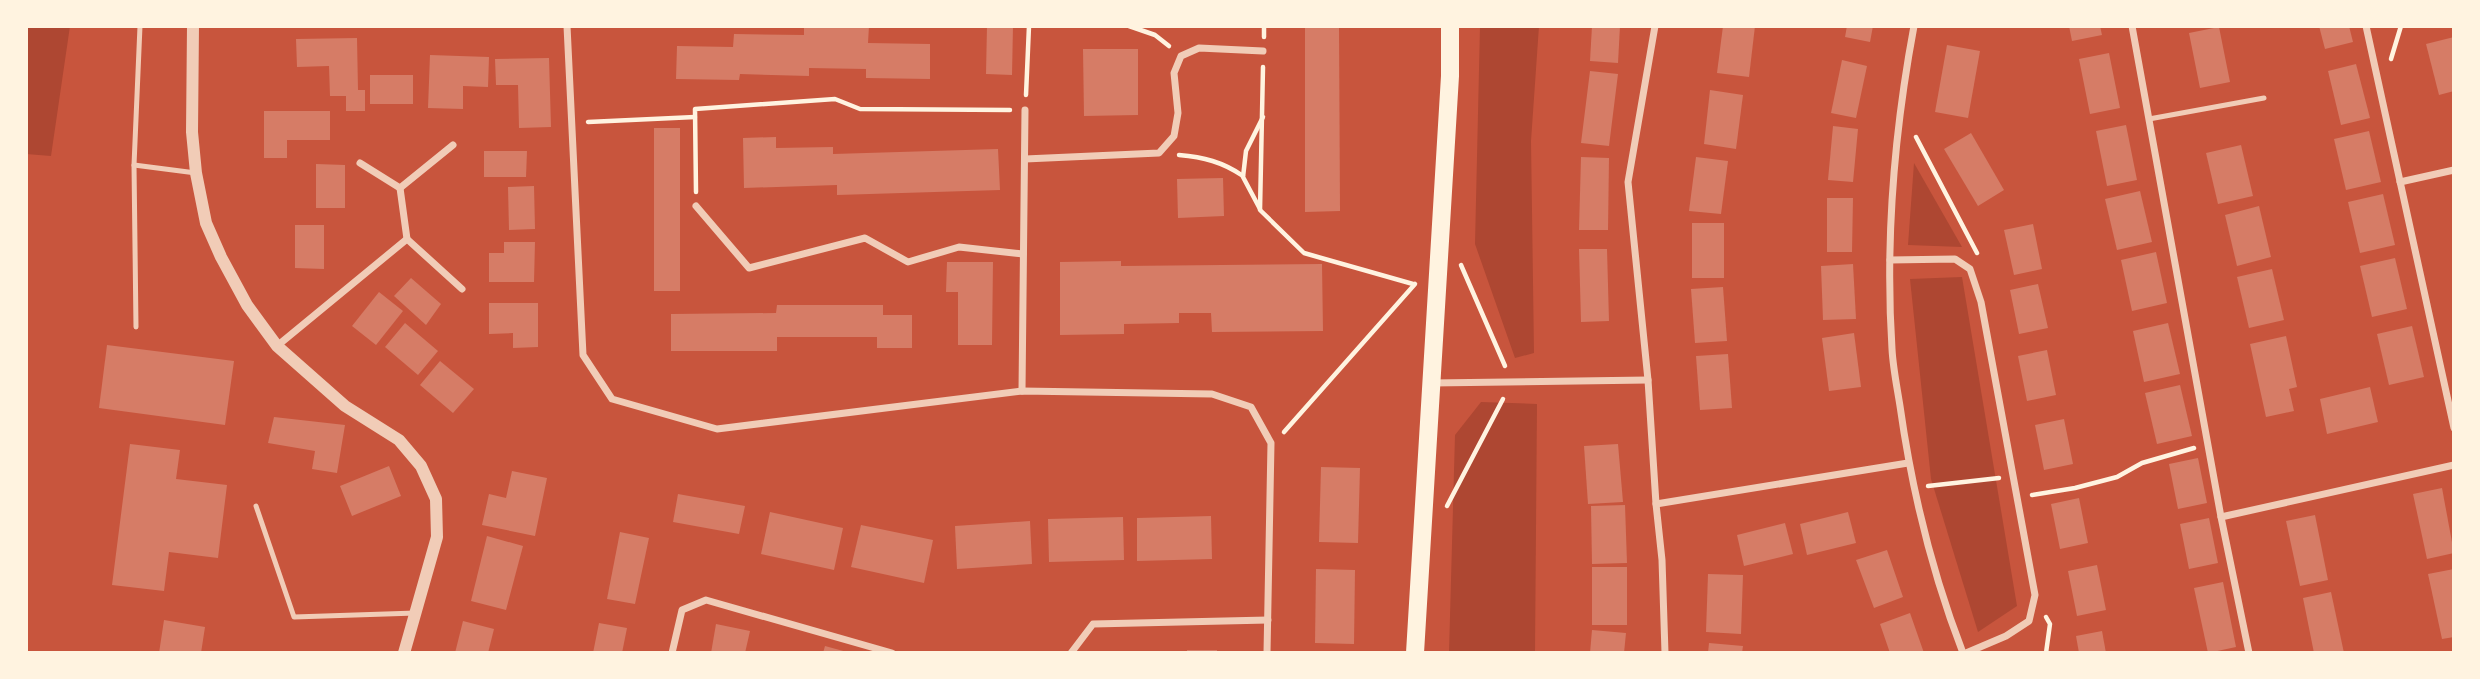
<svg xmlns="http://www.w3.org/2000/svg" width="2480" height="679" viewBox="0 0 2480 679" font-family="Figtree,sans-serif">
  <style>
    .green { fill: #ae4732 }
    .building { fill: #d67c66 }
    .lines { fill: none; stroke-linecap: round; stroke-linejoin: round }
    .path { stroke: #fff3e0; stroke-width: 4.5 }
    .service { stroke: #f1ccb7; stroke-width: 5 }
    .minor { stroke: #f1ccb7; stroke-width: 7 }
    .tertiary { stroke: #f1ccb7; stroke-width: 12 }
    .primary { stroke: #fff3e0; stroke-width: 18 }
  </style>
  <rect width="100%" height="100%" fill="#c8553d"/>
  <g class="green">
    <polygon points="26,26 70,26 51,156 26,154"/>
    <polygon points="1480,26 1539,26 1531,141 1534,353 1515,358 1475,244"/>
    <polygon points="1914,163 1962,247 1908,245"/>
    <polygon points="1962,277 2017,606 1978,632 1931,479 1910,279"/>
    <polygon points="1481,402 1537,404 1535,653 1449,653 1455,435"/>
  </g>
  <g class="building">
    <polygon points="804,26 869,26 868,43 930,44 930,79 866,78 866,69 809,68 809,76 740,74 739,80 676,79 677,46 733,47 734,34 804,35"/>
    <polygon points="987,26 1013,26 1012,75 986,74"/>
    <polygon points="1305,26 1339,26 1340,211 1305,212"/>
    <polygon points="1592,26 1620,26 1618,63 1590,61"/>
    <polygon points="1723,26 1755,26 1749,77 1717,73"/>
    <polygon points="1847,26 1873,26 1870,42 1845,37"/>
    <polygon points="2069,26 2100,26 2102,35 2072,41"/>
    <polygon points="2319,26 2349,26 2353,42 2325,49"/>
    <polygon points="2219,27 2230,82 2200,88 2189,33"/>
    <polygon points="2454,37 2454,91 2439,95 2426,44"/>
    <polygon points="357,38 358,90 365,90 365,111 346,111 346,96 330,96 329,66 297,67 296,39"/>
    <polygon points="1947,45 1980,51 1968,118 1935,112"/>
    <polygon points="1083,49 1138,49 1138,115 1084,116"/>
    <polygon points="2109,53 2120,108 2090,114 2079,59"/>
    <polygon points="430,55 489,57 488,87 463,86 463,109 428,108"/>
    <polygon points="549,58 551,127 519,128 518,85 496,85 495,59"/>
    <polygon points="1842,60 1867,66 1856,118 1831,113"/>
    <polygon points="2356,64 2370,118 2341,125 2328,71"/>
    <polygon points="1590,71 1618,74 1609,146 1581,143"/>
    <rect x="370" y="75" width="43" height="29"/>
    <polygon points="1710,90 1743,95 1736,149 1704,144"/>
    <polygon points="264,111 330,111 330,140 287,140 287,158 264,158"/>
    <polygon points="2126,125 2137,180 2107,186 2096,131"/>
    <polygon points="1833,126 1858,129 1853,182 1828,180"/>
    <rect x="654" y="128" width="26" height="163"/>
    <polygon points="2369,131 2381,182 2346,190 2334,139"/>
    <polygon points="1971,133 2004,190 1978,206 1944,149"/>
    <polygon points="776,137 776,148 833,147 833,154 998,149 1000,190 837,195 837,185 744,188 743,138"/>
    <polygon points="2241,145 2253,196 2218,204 2206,153"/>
    <polygon points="484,151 527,151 526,177 484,177"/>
    <polygon points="1581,157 1609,158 1608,230 1579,230"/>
    <polygon points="1696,157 1728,161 1721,214 1689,211"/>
    <polygon points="316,164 345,165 345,208 316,208"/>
    <polygon points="1223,178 1224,216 1178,218 1177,179"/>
    <polygon points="534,186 535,229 509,230 508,187"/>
    <polygon points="2140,191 2152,242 2117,250 2105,199"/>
    <polygon points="2383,194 2395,245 2360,253 2348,202"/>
    <polygon points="1827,198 1853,198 1852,252 1827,252"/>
    <polygon points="2259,206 2271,257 2237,266 2225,215"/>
    <rect x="1692" y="223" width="32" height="55"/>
    <polygon points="2033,224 2042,269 2014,275 2004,230"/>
    <polygon points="295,225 324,225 324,269 295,268"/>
    <polygon points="504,242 535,242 534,282 489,282 489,253 504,253"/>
    <polygon points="1579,249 1607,249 1609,321 1581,322"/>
    <polygon points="2156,252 2167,303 2132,311 2121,260"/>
    <polygon points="2395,258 2407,309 2372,317 2360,266"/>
    <polygon points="1121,261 1121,266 1322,264 1323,331 1212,332 1211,313 1179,313 1179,323 1124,324 1124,334 1060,335 1060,262"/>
    <polygon points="947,262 993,262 992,345 958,345 958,292 946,292"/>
    <polygon points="1853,264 1856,319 1823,320 1821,266"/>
    <polygon points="2272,269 2284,320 2249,328 2237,277"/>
    <polygon points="411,278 441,304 426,325 394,296"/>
    <polygon points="2038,284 2048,328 2019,334 2010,290"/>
    <polygon points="1723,287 1727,341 1695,343 1691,289"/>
    <polygon points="379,292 403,311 376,345 352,326"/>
    <polygon points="489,303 538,303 538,347 513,348 513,333 489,334"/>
    <polygon points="777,305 883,305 883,315 912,315 912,348 877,348 877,337 777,337 777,351 671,351 671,314 776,313"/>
    <polygon points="405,323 438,351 418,375 385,347"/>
    <polygon points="2168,323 2180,374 2144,382 2133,331"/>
    <polygon points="2412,326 2424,377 2389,385 2377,334"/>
    <polygon points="1854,333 1861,387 1829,391 1822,338"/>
    <polygon points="2286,336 2297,387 2289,389 2294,411 2266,417 2250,344"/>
    <polygon points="107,345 234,361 225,425 99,408"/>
    <polygon points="2047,350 2056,395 2027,401 2018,356"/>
    <polygon points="1728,354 1732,408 1700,410 1696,356"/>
    <polygon points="440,361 474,389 453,413 420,385"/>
    <polygon points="2180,385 2192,436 2157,444 2145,393"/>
    <polygon points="2370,387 2378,422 2327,434 2320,399"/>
    <polygon points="274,417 345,425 337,473 312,469 315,451 268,443"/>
    <polygon points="2064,419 2073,464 2044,470 2035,425"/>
    <polygon points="130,444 180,450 176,479 227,485 218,558 169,552 164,591 112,585"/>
    <polygon points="1618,444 1623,502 1588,504 1584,446"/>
    <polygon points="2198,458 2207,503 2178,509 2169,464"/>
    <polygon points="389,466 401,496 352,516 340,486"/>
    <polygon points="1321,467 1360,468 1358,543 1319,542"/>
    <polygon points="512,471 547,478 535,536 482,525 489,494 506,498"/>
    <polygon points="2442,488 2454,553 2427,559 2413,494"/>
    <polygon points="678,494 745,506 739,534 673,522"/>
    <polygon points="2079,498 2088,543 2060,549 2051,504"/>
    <polygon points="1625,505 1627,563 1592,564 1591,506"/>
    <polygon points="770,512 843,528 834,570 761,554"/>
    <polygon points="1848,512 1856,543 1807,555 1800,524"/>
    <polygon points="2315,515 2328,580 2300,586 2286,521"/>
    <polygon points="1211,516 1212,559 1137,561 1137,518"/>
    <polygon points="1123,517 1124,560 1049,562 1048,519"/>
    <polygon points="2209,518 2218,563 2189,569 2180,524"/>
    <polygon points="1030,521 1032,564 957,569 955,526"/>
    <polygon points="1785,523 1793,554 1744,566 1737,535"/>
    <polygon points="861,525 933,540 924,583 851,567"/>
    <polygon points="620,532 649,538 635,604 607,599"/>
    <polygon points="487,536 523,546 506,610 471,601"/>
    <polygon points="1887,550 1903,597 1874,608 1856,560"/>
    <polygon points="2097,565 2106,610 2077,616 2068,571"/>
    <rect x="1592" y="567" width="35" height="58"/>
    <polygon points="1316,569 1355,570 1354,644 1315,643"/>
    <polygon points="2454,569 2454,637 2442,639 2428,574"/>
    <polygon points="1708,574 1743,575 1741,634 1706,632"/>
    <polygon points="2223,582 2236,647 2208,653 2194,588"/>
    <polygon points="2331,592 2344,653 2314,653 2303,598"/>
    <polygon points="1910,613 1924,653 1890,653 1880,624"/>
    <polygon points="164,620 205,627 201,653 159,653"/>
    <polygon points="463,621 494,629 488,653 455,653"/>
    <polygon points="599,623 627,628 622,653 593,653"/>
    <polygon points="716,624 750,631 745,653 711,653"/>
    <polygon points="1592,630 1626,633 1624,653 1590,653"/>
    <polygon points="2102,631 2106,653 2079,653 2076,636"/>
    <polygon points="1709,643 1743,646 1742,653 1708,653"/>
    <polygon points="825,646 847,652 847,653 823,653"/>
    <rect x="1187" y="650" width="30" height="3"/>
  </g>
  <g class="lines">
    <g class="path">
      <polyline points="1129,26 1155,35 1169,46"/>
      <polyline points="1264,37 1264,26"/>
      <polyline points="2391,59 2401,26"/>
      <polyline points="1263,67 1260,210 1304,253 1413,284"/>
      <polyline points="1026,95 1029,26"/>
      <polyline points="588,122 695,117"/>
      <polyline points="1916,137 1977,253"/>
      <path d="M1179,155C1203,157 1223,162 1243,176"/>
      <polyline points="696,192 695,109 835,99 860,109 1010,110"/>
      <polyline points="1260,209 1243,177 1246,151 1263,117"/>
      <polyline points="1461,265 1505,366"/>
      <polyline points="1284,432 1415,284"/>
      <polyline points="1928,486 1999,478"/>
      <polyline points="2032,495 2075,488 2117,477 2142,463 2194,448"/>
      <polyline points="1447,506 1503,399"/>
      <polyline points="2046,653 2050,624 2046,617"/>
    </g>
    <g class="service">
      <polyline points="2149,119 2264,98"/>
      <polyline points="134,165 196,173"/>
      <polyline points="136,327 134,165 140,26"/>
      <polyline points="256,506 294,617 416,613"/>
    </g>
    <g class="minor">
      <polyline points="567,26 583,355 612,399 717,429 1022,391 1212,394 1251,407 1271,443 1267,653"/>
      <polyline points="1655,26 1628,182 1648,380 1656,504 1662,560 1665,653"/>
      <path d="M1914,26C1894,133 1885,240 1892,349C1893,368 1897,387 1900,406C1912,491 1932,573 1963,653"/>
      <polyline points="2132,26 2221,517 2249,653"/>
      <polyline points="2366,26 2454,428"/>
      <polyline points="1025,159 1159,153 1174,136 1178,113 1174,73 1181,56 1199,48 1263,51"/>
      <polyline points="360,163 400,188 453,145"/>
      <polyline points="2400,182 2454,170"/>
      <polyline points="400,188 407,239 462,289"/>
      <polyline points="696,206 749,268 865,238 908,262 959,247 1023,254"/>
      <polyline points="1890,260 1955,259 1970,269 1981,302 2035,595 2029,621 2006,636 1966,653"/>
      <polyline points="277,346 407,239"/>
      <polyline points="1432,383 1648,380"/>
      <polyline points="1022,391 1025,110"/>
      <polyline points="1656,504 1908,463"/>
      <polyline points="2221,517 2454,465"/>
      <polyline points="672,653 682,610 706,600 892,653"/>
      <polyline points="1071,653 1093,624 1268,620"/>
    </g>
    <polyline class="tertiary" points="193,26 192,132 196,173 206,223 221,257 247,305 277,346 345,406 399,440 421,466 436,499 437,537 404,653"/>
    <polyline class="primary" points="1415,653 1450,76 1450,26"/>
  </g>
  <rect width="2480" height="679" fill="none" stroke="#fff3e0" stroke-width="56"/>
</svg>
